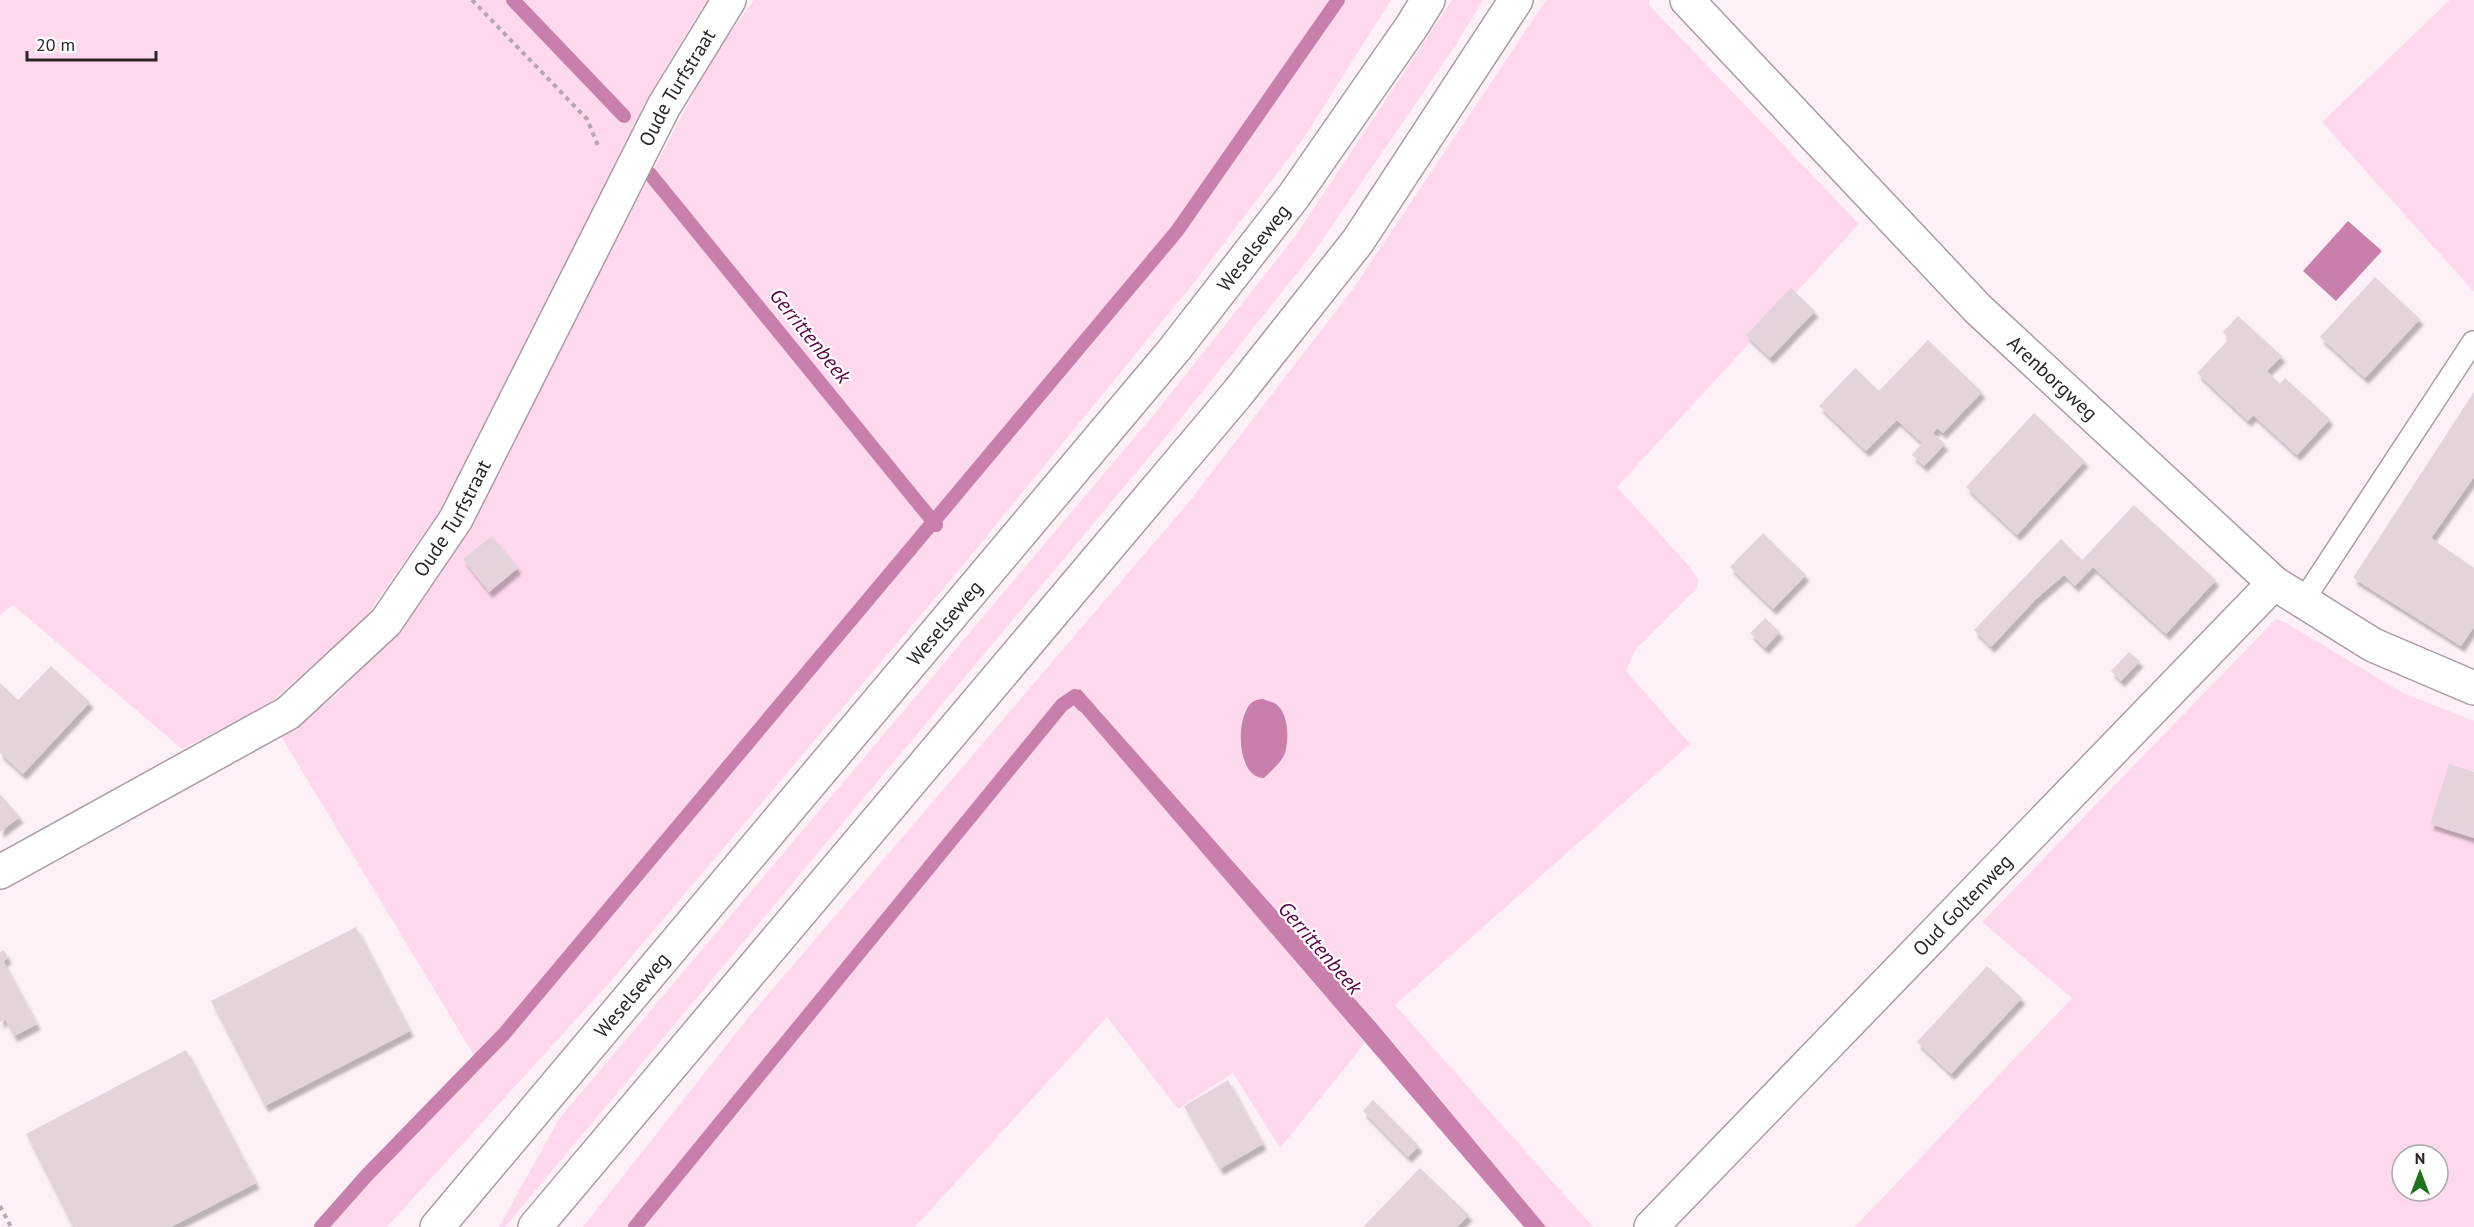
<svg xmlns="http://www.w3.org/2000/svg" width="2474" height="1227" viewBox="0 0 2474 1227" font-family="'PT Sans',sans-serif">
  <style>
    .green { fill: #fed8ed; fill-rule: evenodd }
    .water { fill: #c87fab }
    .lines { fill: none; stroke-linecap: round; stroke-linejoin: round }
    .stream { stroke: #c87fab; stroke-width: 14 }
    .building { fill: #e4d3dc; filter: url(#shadow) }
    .lane-casing { stroke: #ab9ba3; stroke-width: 24 }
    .street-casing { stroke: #ab9ba3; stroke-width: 36 }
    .secondary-casing { stroke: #ab9ba3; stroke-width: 36 }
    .path { stroke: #b4a8ae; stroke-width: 4; stroke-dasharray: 4.5 4.5; stroke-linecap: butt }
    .lane { stroke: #fff; stroke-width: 21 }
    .street { stroke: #fff; stroke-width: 33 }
    .secondary { stroke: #fff; stroke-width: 33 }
    .labels { text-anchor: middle; stroke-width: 4.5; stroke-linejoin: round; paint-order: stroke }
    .street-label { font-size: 20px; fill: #2b2428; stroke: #fff }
    .water-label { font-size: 21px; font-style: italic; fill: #5c0043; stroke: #fff }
  </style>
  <defs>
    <filter id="shadow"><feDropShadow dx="3.5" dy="6" stdDeviation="1.5" flood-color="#0004"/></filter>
  </defs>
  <rect width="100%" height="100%" fill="#fef0f7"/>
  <g class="green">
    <polygon points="0,0 505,0 587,84 510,0 707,0 658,80 632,131 462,479 362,622 266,706 182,749 13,605 0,615"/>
    <polygon points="754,0 1391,0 1303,139 1196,280 959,570 610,982 387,1227 329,1227 478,1062 281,736 334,697 386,643 576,315 713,57"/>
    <polygon points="1452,0 1483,0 1455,46 1314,252 1174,427 505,1227 499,1227 559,1119 1156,412 1294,238"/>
    <path d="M1546,0H1649V5L1859,224L1617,487L1689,566L1698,579L1697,588L1635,650L1626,671L1690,744L1395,1005L1593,1227H1546L1378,1024L1080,689L1070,699L1365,1043L1280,1148L1233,1073L1178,1109L1107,1017L915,1227H583L747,1019L1189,502L1353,289ZM1263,699L1268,701L1258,778L1243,762L1242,727L1245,710Z"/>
    <polygon points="2450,0 2474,0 2474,292 2322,122"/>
    <path d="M2276,619L2286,623L2403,693L2474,721V1227H1855L2072,998L1982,922ZM2402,1155H2438V1191H2402Z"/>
  </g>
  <g class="water">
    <polygon points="2348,221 2382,251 2336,301 2303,271"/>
    <polygon points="1080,689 1377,1024 1546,1227 1524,1227 1070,699"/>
    <path d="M1263,699C1267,701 1273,702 1276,704C1289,714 1289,739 1285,753C1281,763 1271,771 1264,778C1235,778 1235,712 1254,701C1255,700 1262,699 1263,699Z"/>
  </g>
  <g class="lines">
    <g class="stream">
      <polyline points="513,0 624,116"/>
      <polyline points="650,174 936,525"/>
      <polyline points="321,1227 367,1175 504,1034 1177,231 1338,0"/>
      <polyline points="635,1227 1062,705 1075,696 1083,705"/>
    </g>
  </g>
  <g class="building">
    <polygon points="2375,277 2420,319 2365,378 2320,337"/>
    <polygon points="1791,288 1815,311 1770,358 1746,335"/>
    <polygon points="2238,316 2282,356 2267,371 2280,384 2285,378 2330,419 2297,455 2253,415 2248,421 2197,373 2229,339 2223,332"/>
    <polygon points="1928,340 1982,392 1943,433 1937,428 1933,433 1945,444 1924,466 1912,455 1922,443 1897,420 1866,451 1819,406 1855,368 1879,391"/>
    <polygon points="2474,392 2474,477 2431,538 2474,568 2474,627 2461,646 2353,578"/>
    <polygon points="2034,413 2085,461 2017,535 1966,487"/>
    <polygon points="2134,505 2216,580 2166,634 2093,567 2075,586 2064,575 2036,599 1991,647 1974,630 2061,539 2082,560"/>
    <polygon points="1763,533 1806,575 1773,609 1730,567"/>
    <polygon points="492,536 518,568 489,592 463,559"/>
    <polygon points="1765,618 1780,632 1765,648 1750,633"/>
    <polygon points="2129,652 2140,661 2121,681 2111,671"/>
    <polygon points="51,666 90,702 23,774 0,753 0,683 18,700"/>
    <polygon points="2449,764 2474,772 2474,838 2430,824"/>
    <polygon points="0,794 20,817 0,832"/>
    <polygon points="356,927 410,1031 265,1106 211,1001"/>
    <polygon points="4,950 8,958 3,961 37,1024 14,1036 5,1019 0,1022 0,952"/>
    <polygon points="1987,966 2022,998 1951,1074 1917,1042"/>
    <polygon points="186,1050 256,1183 171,1227 73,1227 26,1134"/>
    <polygon points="1228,1080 1263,1144 1220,1169 1184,1106"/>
    <polygon points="1373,1100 1419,1146 1408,1157 1363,1111"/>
    <polygon points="1420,1168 1469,1215 1457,1227 1363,1227"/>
  </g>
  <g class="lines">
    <g class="lane-casing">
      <polyline id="lane" points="2303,601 2473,342"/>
    </g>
    <g class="street-casing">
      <g id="street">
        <path id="s1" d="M1687,0L1978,309L2274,583L2373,645L2474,688"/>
        <path id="s2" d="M0,872L288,713L386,622L456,519L664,106L729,0"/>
        <path id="s3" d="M1651,1227L2274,583"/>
      </g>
    </g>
    <g class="secondary-casing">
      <g id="secondary">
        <path id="s4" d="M437,1227L1174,350L1293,197L1412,26L1428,0"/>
        <polyline points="535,1227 1237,394 1358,241 1516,0"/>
      </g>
    </g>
    <g class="path">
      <polyline points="472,0 587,119 599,148"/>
      <polyline points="0,1206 11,1227"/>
    </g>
    <use href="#lane" class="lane"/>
    <use href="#street" class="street"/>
    <use href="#secondary" class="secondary"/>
  </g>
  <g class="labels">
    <g class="street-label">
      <text dy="7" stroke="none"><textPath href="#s2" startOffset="1072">Oude Turfstraat</textPath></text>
      <text dy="7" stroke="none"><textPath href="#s4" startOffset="1275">Weselseweg</textPath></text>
      <text dy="7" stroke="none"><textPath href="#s1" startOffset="526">Arenborgweg</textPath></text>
      <text dy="7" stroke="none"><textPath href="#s2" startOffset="586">Oude Turfstraat</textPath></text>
      <text dy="7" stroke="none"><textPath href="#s4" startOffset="789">Weselseweg</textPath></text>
      <text dy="7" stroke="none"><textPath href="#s3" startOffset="448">Oud Goltenweg</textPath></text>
      <text dy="7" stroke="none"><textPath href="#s4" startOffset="303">Weselseweg</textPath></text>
    </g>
    <g class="water-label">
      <text transform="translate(810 336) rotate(51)" y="7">Gerrittenbeek</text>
      <text transform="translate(1320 948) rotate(49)" y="7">Gerrittenbeek</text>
    </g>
  </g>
  <g transform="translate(2420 1173)"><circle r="28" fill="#ffffff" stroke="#aaa7a9" stroke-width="1.5"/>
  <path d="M0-4.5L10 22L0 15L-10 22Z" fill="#20741e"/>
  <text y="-9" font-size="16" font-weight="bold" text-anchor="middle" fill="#2b2428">N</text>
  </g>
  <path d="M27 51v9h129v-9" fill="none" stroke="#2b2428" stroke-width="3"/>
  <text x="36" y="51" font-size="18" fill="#2b2428" stroke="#ffffff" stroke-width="4.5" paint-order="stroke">20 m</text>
</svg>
